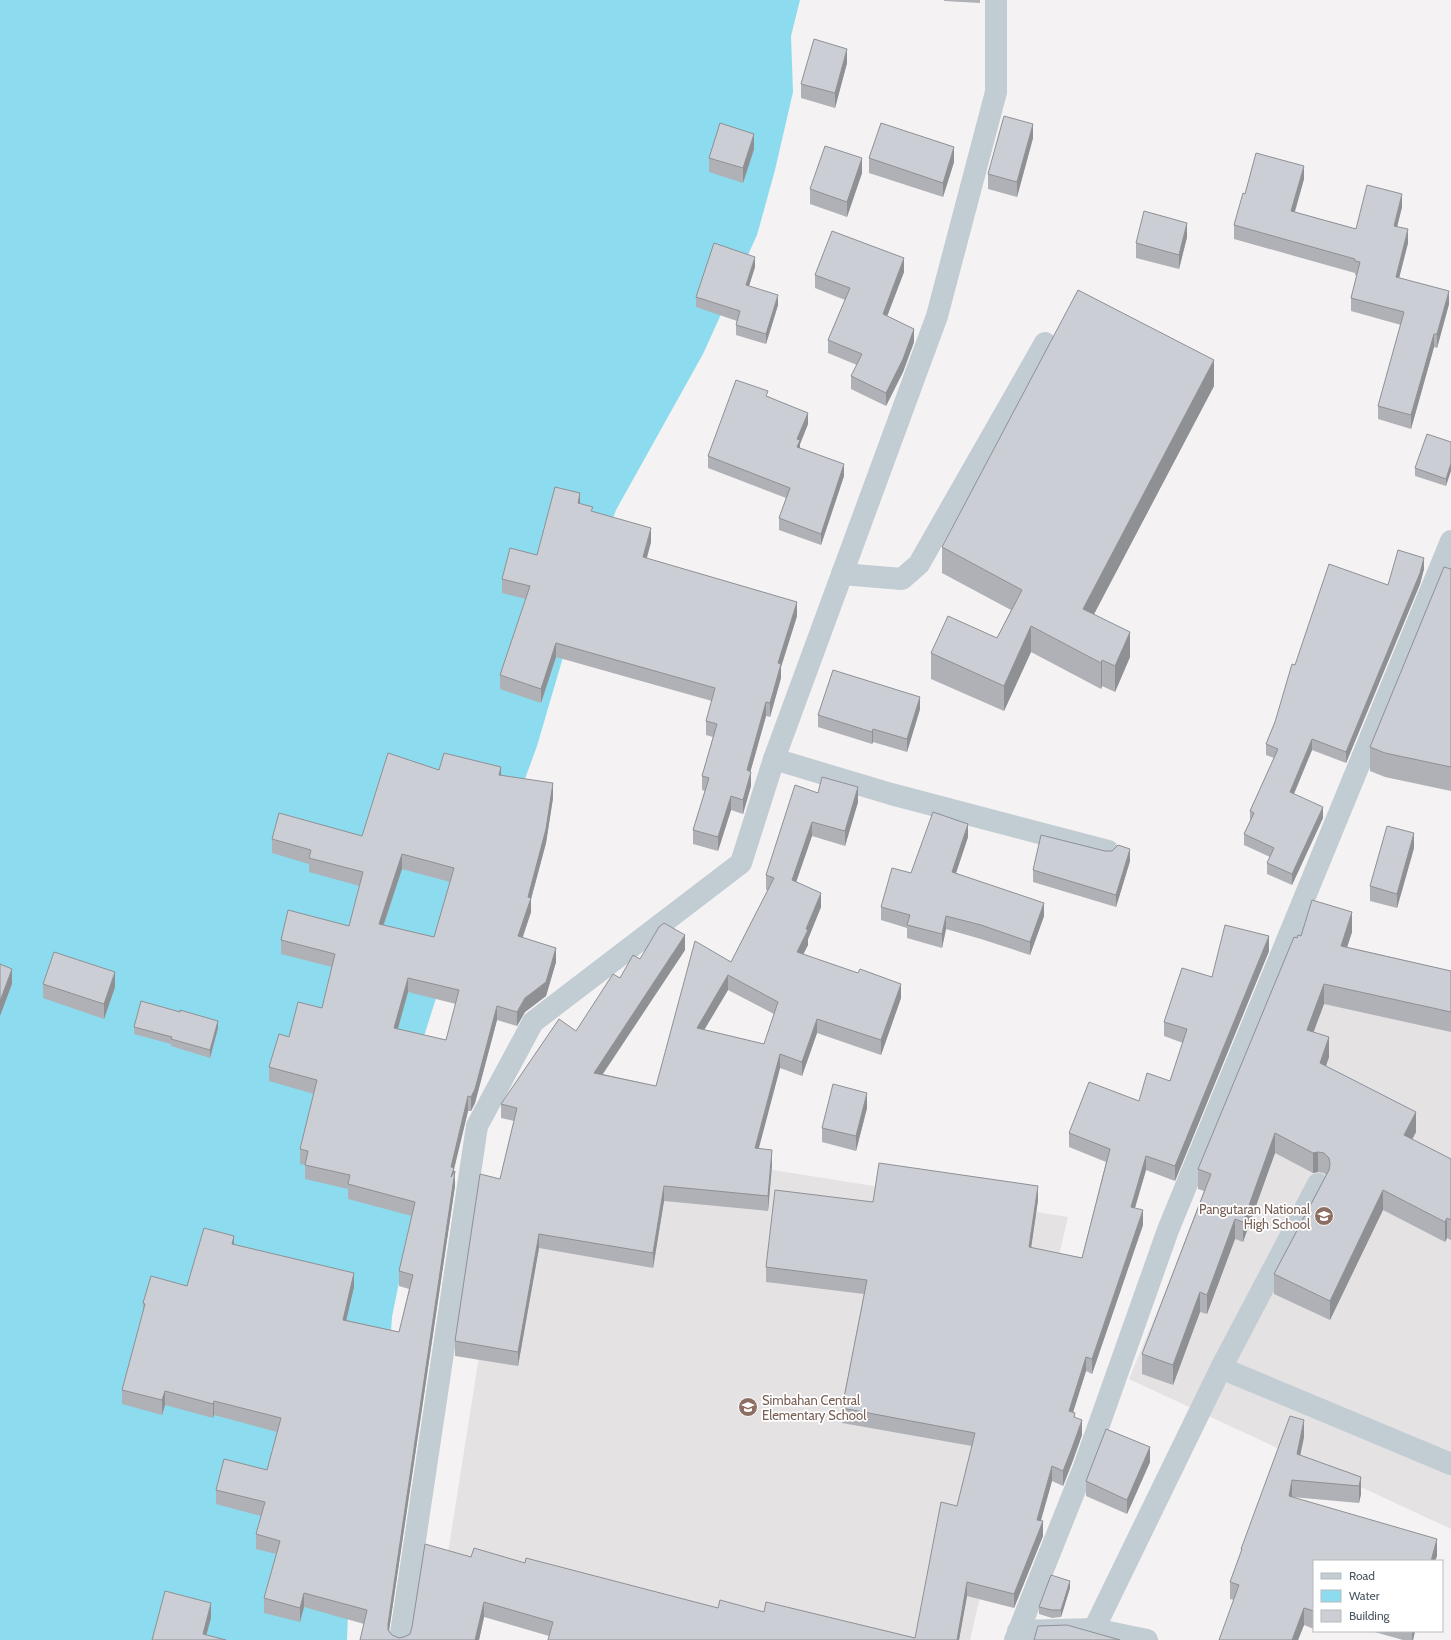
<svg xmlns="http://www.w3.org/2000/svg" width="1451" height="1640" viewBox="0 0 1451 1640" font-family="Cabin,sans-serif">
  <style>
    .education { fill: #e5e2e4 }
    .water { fill: #8ddbee }
    .lines { fill: none; stroke-linecap: round; stroke-linejoin: round }
    .minor { stroke: #c2ccd3; stroke-width: 22 }
    .wall { fill: #afb1b6; fill-rule: evenodd }
    .shaded-wall { fill: #8e9094 }
    .building { fill: #cbced4; stroke: #8e9094; fill-rule: evenodd }
    .labels { text-anchor: middle; stroke-width: 3.5; stroke-linejoin: round; paint-order: stroke }
    .education-label { font-size: 13px; fill: #785e54; stroke: #fff; text-anchor: end }
  </style>
  <rect width="100%" height="100%" fill="#f4f2f2"/>
  <g class="education">
    <polygon points="1299,956 1451,992 1451,1529 1129,1379 1265,1053"/>
    <polygon points="515,1129 1068,1217 970,1640 644,1640 441,1597"/>
  </g>
  <polygon class="water" points="0,0 800,0 791,36 793,92 775,170 757,235 703,354 616,510 573,623 537,746 497,855 438,992 418,1055 411,1223 392,1317 389,1359 349,1586 347,1640 0,1640"/>
  <g class="lines">
    <g class="minor">
      <polyline points="842,574 902,579 919,564 1045,343"/>
      <polyline points="774,759 891,794 1108,851"/>
      <polyline points="1221,1368 1318,1184"/>
      <polyline points="1094,1629 1221,1368 1451,1464"/>
      <polyline points="1018,1631 1094,1629 1147,1640"/>
      <polyline points="400,1640 477,1126 533,1022 741,863 774,759 937,316 996,92 996,0"/>
      <polyline points="1015,1640 1084,1467 1168,1230 1451,541"/>
    </g>
  </g>
  <g class="wall">
    <polygon points="944,0 980,0 980,3 944,1"/>
    <polygon points="847,63 835,108 801,98 801,84"/>
    <polygon points="1033,138 1017,197 988,189 988,174"/>
    <polygon points="754,149 743,183 709,172 709,158"/>
    <polygon points="869,158 954,162 943,197 869,173"/>
    <polygon points="862,173 847,217 810,204 810,189"/>
    <polygon points="1304,179 1295,212 1356,229 1402,207 1397,227 1408,243 1399,278 1449,304 1437,348 1434,347 1411,429 1378,419 1378,406 1401,325 1351,311 1351,298 1357,275 1355,275 1355,273 1234,239 1234,225 1245,194"/>
    <polygon points="1187,237 1179,269 1136,258 1136,243"/>
    <polygon points="755,267 749,286 778,305 766,344 736,335 736,325 737,321 696,307 696,297"/>
    <polygon points="904,272 887,316 914,342 903,372 886,406 851,389 851,376 857,365 828,353 828,340 845,300 815,288 815,275"/>
    <polygon points="1214,386 1094,614 1130,657 1115,692 1102,686 1101,689 1031,652 1004,711 931,679 931,653 997,638 1011,610 942,573 942,547"/>
    <polygon points="768,396 808,424 800,444 800,448 844,476 821,545 779,530 779,518 786,498 708,468 708,456"/>
    <polygon points="1451,442 1446,486 1415,476 1415,468"/>
    <polygon points="580,504 593,512 651,542 647,558 797,616 781,667 781,678 770,717 766,716 750,772 751,786 743,814 731,810 718,851 693,844 693,830 705,791 702,790 702,776 713,737 706,735 706,721 712,701 556,657 541,703 500,689 500,675 526,599 502,593 502,579 537,555"/>
    <polygon points="1424,569 1420,584 1346,763 1312,750 1294,794 1323,818 1292,885 1267,874 1267,863 1270,857 1244,845 1244,834 1250,821 1250,811 1274,758 1266,755 1266,744 1275,722 1295,665 1388,585"/>
    <polygon points="1451,569 1451,791 1385,777 1370,771 1370,747"/>
    <polygon points="920,709 907,752 873,742 872,744 818,727 818,715"/>
    <path d="M439,770L501,775L553,798L546,843L531,899V912L523,937L556,962L546,996L525,1012L517,1026L497,1020L475,1103L471,1111H468L454,1169L455,1186L389,1630L392,1635L399,1638L404,1637L410,1634L471,1557L525,1563L718,1608L764,1612L915,1638L957,1506L972,1446L842,1423V1408L864,1294L766,1282V1267L873,1202L1038,1200L1031,1248L1082,1258L1106,1162L1069,1147V1133L1139,1101L1170,1081L1183,1043L1164,1036V1022L1212,977L1269,951L1175,1181L1146,1170L1135,1208L1143,1225L1092,1374L1086,1371L1073,1412L1082,1435L1072,1463L1063,1486L1052,1481L1041,1520L1043,1536L1014,1608L967,1596L959,1640L549,1636L484,1617L479,1640H360L364,1624L304,1607L300,1622L264,1613V1598L276,1554L256,1549V1534L261,1516L216,1504V1490L267,1470L277,1432L214,1415L213,1418L165,1405L162,1415L122,1404V1390L143,1312V1303L187,1286L234,1244L354,1287L346,1320L399,1332L409,1289L399,1286V1271L412,1216L348,1199V1189L305,1179V1165L300,1164V1149L314,1094L269,1081V1067L289,1037L322,1008L332,967L281,954V940L349,926L360,886L309,872V864L272,853V839L362,836ZM402,869L450,882L434,937L384,925ZM408,992L456,1004L446,1040L397,1029Z"/>
    <path d="M818,793L858,802L845,846L812,836L796,882L821,907L808,939V945L803,954L901,998L881,1055L817,1033L802,1076L780,1068L758,1149L772,1165L768,1211L664,1201L653,1268L539,1248L518,1366L455,1356V1341L500,1179L514,1121L501,1118V1104L576,1031L620,978L640,959L685,950L603,1074L656,1086L731,962L768,890H766V875ZM728,990L774,1014L764,1044L704,1030Z"/>
    <polygon points="968,837 956,873 1044,916 1030,955 981,939 946,929 942,948 907,938 907,928 881,920 881,907 911,873"/>
    <polygon points="1414,848 1397,908 1370,901 1370,886"/>
    <polygon points="1130,861 1116,907 1033,882 1033,870"/>
    <polygon points="1352,932 1347,947 1451,971 1451,1032 1324,1004 1313,1032 1329,1057 1326,1066 1416,1132 1412,1139 1451,1159 1451,1240 1447,1238 1445,1242 1383,1210 1330,1320 1274,1294 1274,1274 1326,1175 1324,1173 1318,1172 1313,1173 1275,1153 1243,1242 1235,1239 1207,1314 1200,1312 1173,1385 1142,1374 1142,1354 1204,1191 1198,1189 1198,1169 1297,938 1301,936"/>
    <polygon points="43,984 115,987 104,1019 43,998"/>
    <polygon points="134,1027 218,1028 210,1058 171,1046 171,1044 134,1034"/>
    <polygon points="867,1108 856,1151 822,1142 822,1128"/>
    <polygon points="1304,1437 1300,1455 1361,1477 1361,1494 1359,1503 1292,1497 1437,1556 1435,1561 1314,1561 1314,1629 1304,1625 1298,1640 1219,1640 1234,1600 1230,1599 1230,1582 1241,1552 1241,1549"/>
    <polygon points="1150,1462 1127,1514 1086,1496 1086,1481"/>
    <polygon points="1070,1588 1061,1617 1052,1618 1039,1614 1039,1607"/>
    <polygon points="1371,1631 1415,1631 1413,1640 1403,1640"/>
  </g>
  <g class="shaded-wall">
    <polygon points="847,49 847,63 835,108 835,93"/>
    <polygon points="1033,124 1033,138 1017,197 1017,182"/>
    <polygon points="754,134 754,149 743,183 743,168"/>
    <polygon points="954,147 954,162 943,197 943,183"/>
    <polygon points="862,158 862,173 847,217 847,202"/>
    <polygon points="1304,166 1304,179 1291,224 1291,211"/>
    <polygon points="1402,194 1402,207 1394,239 1394,226"/>
    <polygon points="1187,223 1187,237 1179,269 1179,255"/>
    <polygon points="1408,229 1408,243 1396,290 1396,277"/>
    <polygon points="755,257 755,267 746,295 746,285"/>
    <polygon points="904,258 904,272 883,327 883,314"/>
    <polygon points="1449,291 1449,304 1437,348 1437,334"/>
    <polygon points="778,295 778,305 766,344 766,334"/>
    <polygon points="914,329 914,342 903,372 886,406 886,393"/>
    <polygon points="1434,334 1434,347 1411,429 1411,415"/>
    <polygon points="1214,360 1214,386 1083,635 1083,609"/>
    <polygon points="808,413 808,424 800,444 800,452 797,459 797,439"/>
    <polygon points="1451,463 1451,471 1446,486 1446,479"/>
    <polygon points="844,464 844,476 821,545 821,534"/>
    <polygon points="580,493 580,507 578,503"/>
    <polygon points="651,528 651,542 643,571 643,557"/>
    <polygon points="1424,558 1424,569 1420,584 1346,763 1346,752"/>
    <polygon points="797,602 797,616 781,667 781,678 770,717 770,703 778,663"/>
    <polygon points="1031,626 1031,652 1004,711 1004,686"/>
    <polygon points="1130,632 1130,657 1115,692 1115,666"/>
    <polygon points="556,643 556,657 541,703 541,689"/>
    <polygon points="1102,660 1102,686 1101,689 1101,663"/>
    <polygon points="920,697 920,709 907,752 907,739"/>
    <polygon points="766,702 766,716 747,784 747,770"/>
    <polygon points="873,729 873,742 872,744 872,732"/>
    <polygon points="1312,739 1312,750 1290,803 1290,792"/>
    <polygon points="501,767 501,781 499,775"/>
    <polygon points="751,772 751,786 743,814 743,800"/>
    <polygon points="553,783 553,798 546,843 531,899 531,912 518,950 518,936"/>
    <polygon points="858,787 858,802 845,846 845,831"/>
    <polygon points="731,796 731,810 718,851 718,837"/>
    <polygon points="1323,807 1323,818 1292,885 1292,874"/>
    <polygon points="812,822 812,836 792,894 792,880"/>
    <polygon points="968,824 968,837 952,885 952,872"/>
    <polygon points="1414,833 1414,848 1397,908 1397,894"/>
    <polygon points="1130,849 1130,861 1116,907 1116,895"/>
    <polygon points="402,854 402,869 379,938 379,924"/>
    <polygon points="821,893 821,907 808,939 808,945 797,967 797,952"/>
    <polygon points="1044,903 1044,916 1030,955 1030,942"/>
    <polygon points="1352,912 1352,932 1341,966 1341,946"/>
    <polygon points="946,916 946,929 942,948 942,934"/>
    <polygon points="685,935 685,950 594,1087 594,1073"/>
    <polygon points="1269,936 1269,951 1175,1181 1175,1166"/>
    <polygon points="556,948 556,962 546,996 525,1012 517,1026 517,1012"/>
    <polygon points="12,969 12,984 0,1016 0,1001"/>
    <polygon points="115,972 115,987 104,1019 104,1004"/>
    <polygon points="728,975 728,990 697,1042 697,1028"/>
    <polygon points="408,978 408,992 394,1043 394,1028"/>
    <polygon points="901,984 901,998 881,1055 881,1040"/>
    <polygon points="1324,984 1324,1004 1307,1050 1307,1030"/>
    <polygon points="497,1006 497,1020 475,1103 471,1111 471,1097"/>
    <polygon points="817,1019 817,1033 802,1076 802,1062"/>
    <polygon points="218,1021 218,1028 210,1058 210,1050"/>
    <polygon points="1329,1037 1329,1057 1320,1083 1320,1063"/>
    <polygon points="780,1054 780,1068 755,1163 755,1148"/>
    <polygon points="867,1093 867,1108 856,1151 856,1136"/>
    <polygon points="468,1096 468,1111 454,1169 454,1182 455,1171 455,1186 388,1638 388,1624 451,1192 451,1167"/>
    <polygon points="1416,1112 1416,1132 1404,1155 1404,1135"/>
    <polygon points="1275,1133 1275,1153 1243,1242 1243,1222"/>
    <polygon points="772,1150 772,1165 768,1211 768,1196"/>
    <polygon points="1318,1152 1318,1172 1313,1173 1313,1153"/>
    <polygon points="1146,1156 1146,1170 1131,1221 1131,1207"/>
    <polygon points="664,1186 664,1201 653,1268 653,1253"/>
    <polygon points="1038,1186 1038,1200 1029,1262 1029,1247"/>
    <polygon points="1383,1190 1383,1210 1330,1320 1330,1301"/>
    <polygon points="1143,1210 1143,1225 1092,1374 1092,1359"/>
    <polygon points="1447,1218 1447,1238 1445,1242 1445,1222"/>
    <polygon points="1235,1219 1235,1239 1207,1314 1207,1295"/>
    <polygon points="539,1234 539,1248 518,1366 518,1352"/>
    <polygon points="234,1236 234,1251 232,1244"/>
    <polygon points="354,1273 354,1287 343,1334 343,1320"/>
    <polygon points="1200,1292 1200,1312 1173,1385 1173,1365"/>
    <polygon points="1086,1357 1086,1371 1069,1425 1069,1411"/>
    <polygon points="165,1391 165,1405 162,1415 162,1400"/>
    <polygon points="214,1401 214,1415 213,1418 213,1404"/>
    <polygon points="1082,1420 1082,1435 1072,1463 1063,1486 1063,1471"/>
    <polygon points="1304,1420 1304,1437 1297,1471 1297,1454"/>
    <polygon points="1150,1447 1150,1462 1127,1514 1127,1500"/>
    <polygon points="1052,1466 1052,1481 1037,1534 1037,1520"/>
    <polygon points="1361,1477 1361,1494 1359,1503 1359,1486"/>
    <polygon points="1292,1480 1292,1497 1289,1496"/>
    <polygon points="1043,1521 1043,1536 1014,1608 1014,1594"/>
    <polygon points="1437,1539 1437,1556 1435,1561 1431,1561"/>
    <polygon points="1070,1581 1070,1588 1061,1617 1061,1610"/>
    <polygon points="967,1582 967,1596 959,1640 957,1640"/>
    <polygon points="304,1593 304,1607 300,1622 300,1608"/>
    <polygon points="484,1602 484,1617 479,1640 475,1640"/>
    <polygon points="211,1603 211,1618 205,1640 203,1634"/>
    <polygon points="1304,1608 1304,1625 1298,1640 1292,1640"/>
    <polygon points="1412,1631 1415,1631 1413,1640 1412,1640"/>
  </g>
  <g class="building">
    <polygon points="814,39 847,49 835,93 801,84"/>
    <polygon points="1004,116 1033,124 1017,182 988,174"/>
    <polygon points="720,123 754,134 743,168 709,158"/>
    <polygon points="881,123 954,147 943,183 869,158"/>
    <polygon points="825,146 862,158 847,202 810,189"/>
    <polygon points="1256,153 1304,166 1291,211 1356,229 1367,185 1402,194 1394,226 1408,229 1396,277 1449,291 1437,334 1434,334 1411,415 1378,406 1404,312 1351,298 1360,262 1355,261 1355,259 1234,225 1243,193 1245,194"/>
    <polygon points="1144,211 1187,223 1179,255 1136,243"/>
    <polygon points="832,231 904,258 883,314 914,329 903,359 886,393 851,376 862,354 828,340 850,288 815,275"/>
    <polygon points="714,243 755,257 746,285 778,295 766,334 736,325 740,311 696,297"/>
    <polygon points="1078,290 1214,360 1083,609 1130,632 1115,666 1102,660 1101,663 1031,626 1004,686 931,653 948,616 997,638 1022,590 942,547"/>
    <polygon points="736,380 768,391 766,396 808,413 797,439 800,440 797,447 844,464 821,534 779,518 790,488 708,456"/>
    <polygon points="1427,434 1451,442 1451,463 1446,479 1415,468"/>
    <polygon points="555,487 580,493 578,503 593,507 591,511 651,528 643,557 797,602 778,663 781,664 770,703 766,702 747,770 751,772 743,800 731,796 718,837 693,830 709,778 702,776 717,724 706,721 715,688 556,643 541,689 500,675 530,586 502,579 510,548 537,555"/>
    <polygon points="1398,550 1424,558 1420,573 1346,752 1312,739 1290,792 1323,807 1292,874 1267,863 1274,848 1244,834 1254,813 1250,811 1278,749 1266,744 1275,722 1292,664 1295,665 1329,564 1388,585"/>
    <polygon points="1444,567 1451,569 1451,767 1385,753 1370,747"/>
    <polygon points="833,670 920,697 907,739 873,729 872,732 818,715"/>
    <path d="M388,753L439,770L444,753L501,767L499,775L553,783L546,829L528,897L531,898L518,936L556,948L546,982L525,998L517,1012L497,1006L475,1089L471,1097L468,1096L451,1167L454,1168L451,1177L455,1171L388,1624V1630L392,1635L399,1638L404,1637L410,1634L412,1627L425,1544L471,1557L474,1548L525,1563L526,1558L718,1608L720,1600L764,1612L766,1602L915,1638L941,1502L957,1506L975,1433L842,1408L867,1280L766,1267L775,1190L873,1202L879,1163L1038,1186L1029,1247L1082,1258L1110,1149L1069,1133L1089,1082L1139,1101L1147,1073L1170,1081L1187,1029L1164,1022L1182,968L1212,977L1225,925L1269,936L1175,1166L1146,1156L1131,1207L1143,1210L1092,1359L1086,1357L1069,1411L1075,1413L1074,1417L1082,1420L1072,1448L1063,1471L1052,1466L1037,1520L1043,1521L1014,1594L967,1582L957,1640H548L553,1622L484,1602L475,1640H360L367,1610L304,1593L300,1608L264,1598L280,1541L256,1534L265,1502L216,1490L224,1459L267,1470L281,1418L214,1401L213,1404L165,1391L162,1400L122,1390L145,1304L143,1303L151,1276L187,1286L204,1228L234,1236L232,1244L354,1273L343,1320L399,1332L413,1275L399,1271L415,1202L348,1184L350,1175L305,1165L308,1151L300,1149L317,1080L269,1067L279,1034L289,1037L298,1002L322,1008L335,954L281,940L288,910L349,926L363,872L309,858L311,850L272,839L279,813L362,836ZM402,854L454,868L434,937L379,924ZM408,978L459,990L446,1040L394,1028Z"/>
    <path d="M822,777L858,787L845,831L812,822L792,880L821,893L806,929L808,930L797,952L858,973L860,969L901,984L881,1040L817,1019L802,1062L780,1054L755,1148L772,1150L768,1196L664,1186L653,1253L539,1234L518,1352L455,1341L480,1174L500,1179L517,1108L501,1104L559,1019L576,1031L613,974L620,978L633,955L640,959L659,927L664,923L685,935L594,1073L656,1086L695,941L731,962L774,878L766,875L795,785L818,793ZM728,975L778,1002L764,1044L697,1028Z"/>
    <polygon points="933,812 968,824 952,872 1044,903 1030,942 981,925 946,916 942,934 907,925 910,915 881,907 892,868 911,873"/>
    <polygon points="1387,826 1414,833 1397,894 1370,886"/>
    <polygon points="1041,835 1105,851 1112,851 1118,845 1130,849 1116,895 1033,870"/>
    <polygon points="1312,900 1352,912 1341,946 1451,971 1451,1012 1324,984 1307,1030 1329,1037 1320,1063 1416,1112 1404,1135 1451,1159 1451,1220 1447,1218 1445,1222 1383,1190 1330,1301 1274,1274 1329,1170 1330,1164 1329,1158 1324,1153 1318,1152 1313,1153 1275,1133 1243,1222 1235,1219 1207,1295 1200,1292 1173,1365 1142,1354 1211,1174 1198,1169 1294,937 1297,938 1298,935 1301,936"/>
    <polygon points="54,952 115,972 104,1004 43,984"/>
    <polygon points="0,964 12,969 0,1001"/>
    <polygon points="141,1001 180,1012 180,1010 218,1021 210,1050 171,1039 172,1037 134,1027"/>
    <polygon points="833,1084 867,1093 856,1136 822,1128"/>
    <polygon points="1290,1416 1304,1420 1297,1454 1361,1477 1359,1486 1292,1480 1289,1496 1437,1539 1431,1561 1314,1561 1314,1611 1304,1608 1292,1640 1219,1640 1239,1585 1230,1582 1242,1549 1241,1549"/>
    <polygon points="1106,1429 1150,1447 1127,1500 1086,1481"/>
    <polygon points="1051,1575 1070,1581 1061,1610 1052,1610 1039,1607"/>
    <polygon points="165,1591 211,1603 203,1634 226,1640 152,1640"/>
    <polygon points="1067,1625 1120,1640 1034,1640 1038,1626"/>
  </g>
  <defs>
    <g id="school-disc" transform="scale(1)"><circle r="9.5" fill="#8d6e63" stroke="#fff"/><path d="M0-5L7-2L0 1L-7-2ZM-4 1L0 2.5L4 1V4Q0 6-4 4Z" fill="#fff"/></g>
  </defs>
  <g fill-rule="evenodd">
    <use href="#school-disc" x="1324" y="1216"/>
    <use href="#school-disc" x="748" y="1407"/>
  </g>
  <g class="labels">
    <g class="education-label">
      <text x="1310" y="1214">Pangutaran National<tspan x="1310" dy="15">High School</tspan></text>
      <text x="762" y="1405" text-anchor="start">Simbahan Central<tspan x="762" dy="15">Elementary School</tspan></text>
    </g>
  </g>
  <rect x="1313" y="1560" width="130" height="72" fill="#ffffff" stroke="#b6bbbf"/>
  <rect x="1321" y="1573" width="20" height="6" fill="#c2ccd3" stroke="#b6bbbf"/>
  <text x="1349" y="1580" font-size="12" fill="#495560">Road</text>
  <rect x="1321" y="1590" width="20" height="12" fill="#8ddbee" stroke="#b6bbbf"/>
  <text x="1349" y="1600" font-size="12" fill="#495560">Water</text>
  <rect x="1321" y="1610" width="20" height="12" fill="#cbced4" stroke="#b6bbbf"/>
  <text x="1349" y="1620" font-size="12" fill="#495560">Building</text>
</svg>
